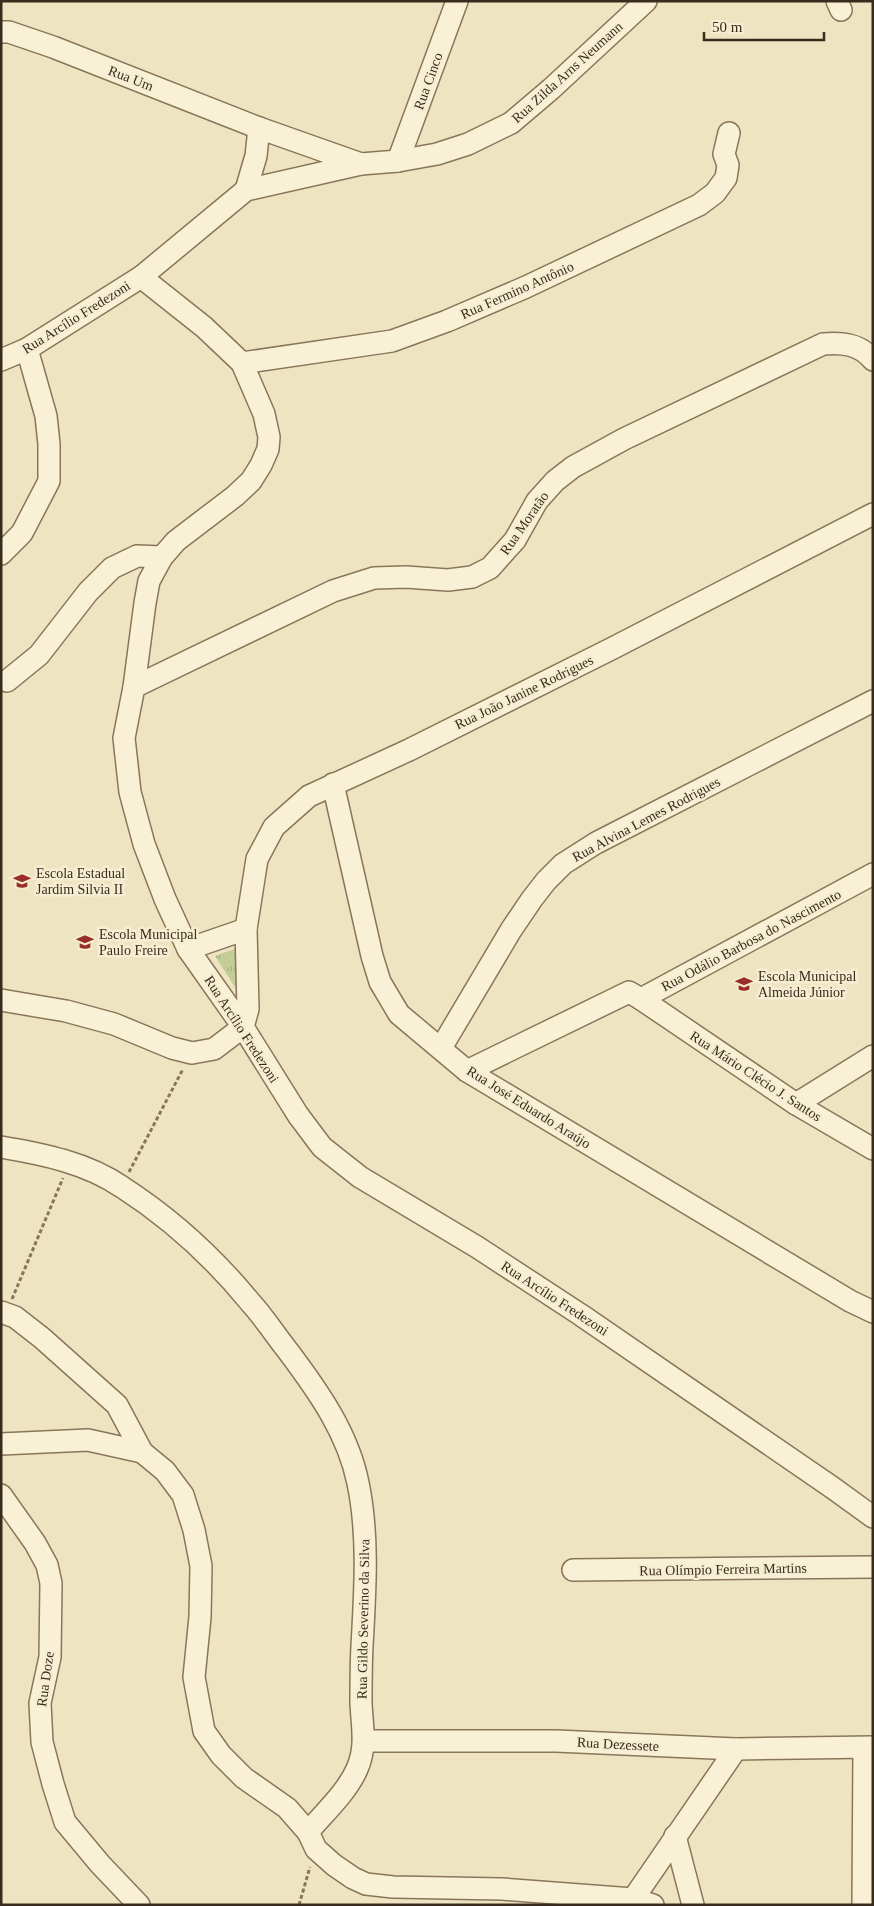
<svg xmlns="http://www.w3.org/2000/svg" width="874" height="1906" viewBox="0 0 874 1906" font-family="Georgia,serif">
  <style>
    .grass { fill: url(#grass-tufts) }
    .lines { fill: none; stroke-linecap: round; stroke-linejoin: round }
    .minor-casing { stroke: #897659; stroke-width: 24 }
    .path { stroke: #897659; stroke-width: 3; stroke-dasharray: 4 2.5; stroke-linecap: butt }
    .minor { stroke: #f9f1d6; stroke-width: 21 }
    .labels { text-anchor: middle; stroke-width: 5; stroke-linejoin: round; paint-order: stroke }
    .street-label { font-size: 14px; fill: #392c1d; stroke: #f6eed2 }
    .poi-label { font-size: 14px; fill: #392c1d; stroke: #f6eed2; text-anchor: start }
  </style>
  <defs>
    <pattern id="grass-tufts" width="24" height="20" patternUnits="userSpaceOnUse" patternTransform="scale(1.25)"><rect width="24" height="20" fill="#c3cd96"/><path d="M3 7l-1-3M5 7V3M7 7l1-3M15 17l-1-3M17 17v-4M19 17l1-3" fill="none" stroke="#a8b081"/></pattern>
  </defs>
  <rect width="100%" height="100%" fill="#efe4c2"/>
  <polygon class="grass" points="240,947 242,998 215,956"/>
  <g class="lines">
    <g class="minor-casing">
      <g id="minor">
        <polyline points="837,1 841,10"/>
        <polyline points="1,32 9,32 53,47 259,128 361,164"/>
        <polyline points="398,161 457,1"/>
        <polyline points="246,190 256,156 259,128"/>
        <polyline points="141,277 246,190 361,164 398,161 437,154 468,144 511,123 551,89 646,1"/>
        <polyline points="1,360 27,349 141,277 204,327 242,363 264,414 269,437 268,449 261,465 251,481 235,496 176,541 162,557 149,581 145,603 134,687 124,738 130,792 144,844 165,899 188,949 243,1027 298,1115 322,1147 360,1177 477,1247 581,1315 833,1488 873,1517"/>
        <polyline points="242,363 392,341 447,321 526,287 699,205 715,193 726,178 728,165 724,154 729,133"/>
        <polyline points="1,554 22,533 49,481 49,444 46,416 27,349"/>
        <polyline points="7,681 39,655 88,592 112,568 137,556 162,557"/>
        <path d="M134,687L333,591L374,578L406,577L448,580L472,577L490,568L515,540L537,501L555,481L573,467L624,439L823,344C842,342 860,344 873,360"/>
        <polyline points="333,784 372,956 380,982 399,1014 467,1071 850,1301 873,1312"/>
        <polyline points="188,949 246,929"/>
        <polyline points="641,999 796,1104 873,1149"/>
        <polyline points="1,1000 66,1011 114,1024 172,1048 192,1053 214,1049 243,1027 248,1009 246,929 257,859 274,827 309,796 409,750 613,648 873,514"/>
        <polyline points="441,1048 511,930 532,899 546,881 563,864 596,843 873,701"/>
        <polyline points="467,1071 629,992 641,999 873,874"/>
        <polyline points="796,1104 873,1056"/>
        <path d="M1,1147C43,1154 87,1163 122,1187C170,1218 214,1258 250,1302C264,1317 275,1335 288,1351C318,1391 348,1433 358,1483C369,1536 365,1592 362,1646C361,1665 361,1684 361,1703C362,1726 367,1747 357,1769C347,1792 325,1812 308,1832"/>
        <polyline points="1,1312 15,1317 42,1338 117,1405 142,1452 165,1471 183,1495 194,1530 201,1566 200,1617 194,1677 204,1731 221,1755 244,1778 287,1808 308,1832 316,1849 334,1865 353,1878 366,1884 393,1887 502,1889 633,1899 653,1905"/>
        <polyline points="1,1444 88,1440 142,1452"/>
        <polyline points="1,1495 35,1543 47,1565 51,1583 50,1657 40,1703 42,1742 53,1784 65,1822 100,1864 139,1905"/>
        <polyline points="573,1570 873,1567"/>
        <polyline points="364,1741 556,1741 736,1749 873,1747"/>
        <polyline points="675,1836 693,1905"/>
        <polyline points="629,1905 736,1749"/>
        <polyline points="863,1905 864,1748"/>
      </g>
    </g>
    <g class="path">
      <polyline points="129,1172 183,1069"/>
      <polyline points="12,1299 63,1178"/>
      <polyline points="299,1905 310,1867"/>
    </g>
    <use href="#minor" class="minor"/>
  </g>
  <defs>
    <g id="school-bare" transform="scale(1.35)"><path d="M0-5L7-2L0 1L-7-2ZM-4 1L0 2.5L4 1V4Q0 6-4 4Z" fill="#992e28" stroke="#f6eed2" stroke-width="2.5" paint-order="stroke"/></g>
  </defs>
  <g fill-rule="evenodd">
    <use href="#school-bare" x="22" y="881"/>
    <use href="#school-bare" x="85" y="942"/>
    <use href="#school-bare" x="744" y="984"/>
  </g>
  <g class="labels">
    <g class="street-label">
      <text transform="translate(567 72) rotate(-42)" y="5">Rua Zilda Arns Neumann</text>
      <text transform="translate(131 78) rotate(21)" y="5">Rua Um</text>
      <text transform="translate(428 81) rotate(-70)" y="5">Rua Cinco</text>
      <text transform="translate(517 290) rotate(-24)" y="5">Rua Fermino Antônio</text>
      <text transform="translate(76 317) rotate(-32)" y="5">Rua Arcílio Fredezoni</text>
      <text transform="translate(524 523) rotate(-55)" y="5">Rua Moratão</text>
      <text transform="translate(524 692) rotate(-26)" y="5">Rua João Janine Rodrigues</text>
      <text transform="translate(646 819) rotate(-28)" y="5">Rua Alvina Lemes Rodrigues</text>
      <text transform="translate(751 940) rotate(-28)" y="5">Rua Odálio Barbosa do Nascimento</text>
      <text transform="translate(242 1029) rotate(57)" y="5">Rua Arcílio Fredezoni</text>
      <text transform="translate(756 1076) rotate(33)" y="5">Rua Mário Clécio J. Santos</text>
      <text transform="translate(529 1107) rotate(32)" y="5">Rua José Eduardo Araújo</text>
      <text transform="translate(555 1298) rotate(33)" y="5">Rua Arcílio Fredezoni</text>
      <text transform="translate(723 1569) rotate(-1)" y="5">Rua Olímpio Ferreira Martins</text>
      <text transform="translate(363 1619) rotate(-89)" y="5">Rua Gildo Severino da Silva</text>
      <text transform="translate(45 1679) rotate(-82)" y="5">Rua Doze</text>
      <text transform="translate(618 1744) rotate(3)" y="5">Rua Dezessete</text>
    </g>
    <g class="poi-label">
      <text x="36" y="878">Escola Estadual<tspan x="36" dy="16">Jardim Silvia II</tspan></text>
      <text x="99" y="939">Escola Municipal<tspan x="99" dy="16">Paulo Freire</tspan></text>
      <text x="758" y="981">Escola Municipal<tspan x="758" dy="16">Almeida Júnior</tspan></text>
    </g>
  </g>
  <rect width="874" height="1906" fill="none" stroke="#392c1d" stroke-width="5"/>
  <path d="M704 32v8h120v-8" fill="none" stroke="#392c1d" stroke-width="2.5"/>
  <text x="712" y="32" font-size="15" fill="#392c1d" stroke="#f6eed2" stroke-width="4" paint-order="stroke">50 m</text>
</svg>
